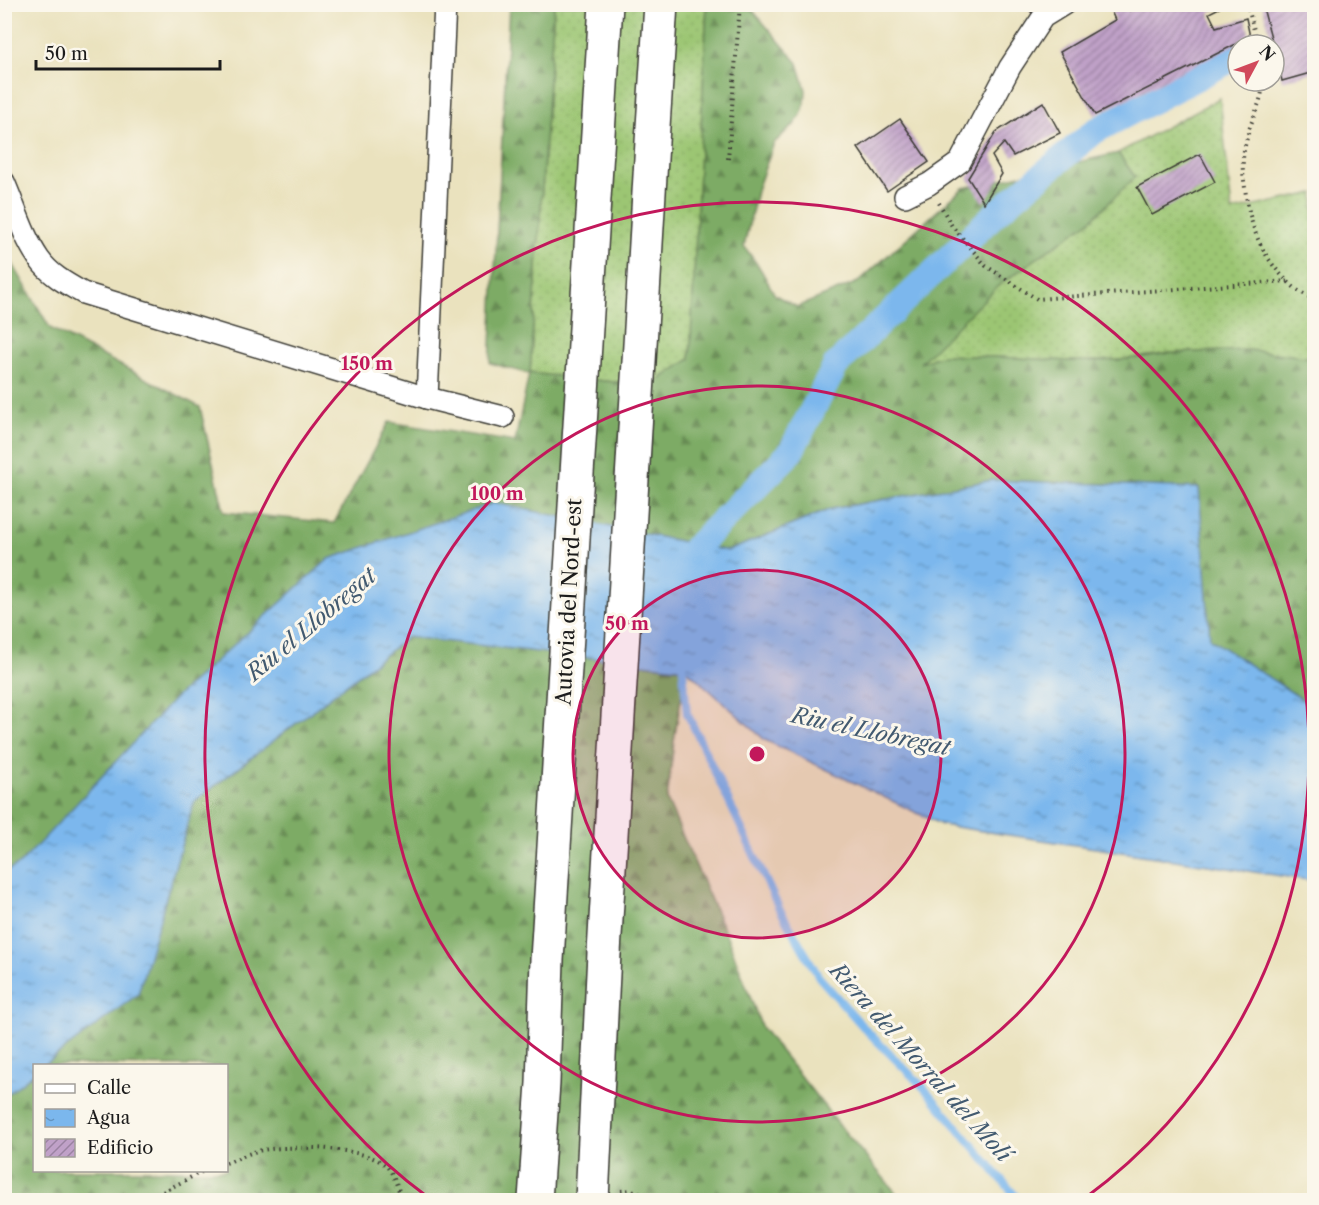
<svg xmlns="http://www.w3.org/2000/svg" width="1319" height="1205" viewBox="0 0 1319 1205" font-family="'Libre Caslon Text',serif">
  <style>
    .grass { fill: url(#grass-dots); stroke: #5c7148; stroke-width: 1.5 }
    .forest { fill: url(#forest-firs); stroke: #4c6440; stroke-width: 1.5 }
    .water { fill: url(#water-ripples); stroke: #4c6a84; stroke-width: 1.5 }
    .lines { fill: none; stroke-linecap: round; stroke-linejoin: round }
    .stream { stroke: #7bb7ed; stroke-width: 8 }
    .canal { stroke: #7bb7ed; stroke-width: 26 }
    .building { fill: url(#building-hatch) }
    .minor-casing { stroke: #3b3a34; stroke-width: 24 }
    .motorway-casing { stroke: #3b3a34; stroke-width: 36 }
    .path { stroke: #3b3a34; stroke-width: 4; stroke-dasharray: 1.5 4.5; stroke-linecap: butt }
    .minor { stroke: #fff; stroke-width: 21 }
    .motorway { stroke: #fff; stroke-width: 33 }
    .motorway-bridge-casing { stroke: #3b3a34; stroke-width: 36; stroke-linecap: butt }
    .motorway-bridge { stroke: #fff; stroke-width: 33 }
    .ring { fill: none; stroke: #c2185b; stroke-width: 3 }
    .labels { text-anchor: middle; stroke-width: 6; stroke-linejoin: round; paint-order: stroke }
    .street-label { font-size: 21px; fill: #1c1c1c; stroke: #fbf7ec }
    .water-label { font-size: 22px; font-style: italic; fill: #425a70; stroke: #fbf7ec }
    .centre { fill: #c2185b; stroke: #fbf7ec; stroke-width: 3 }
    .ring-label { font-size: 18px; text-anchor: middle; font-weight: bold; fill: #c2185b; stroke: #fbf7ec; stroke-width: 6; stroke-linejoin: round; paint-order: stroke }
  </style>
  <defs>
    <pattern id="grass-dots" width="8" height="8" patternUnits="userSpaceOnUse" patternTransform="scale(1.5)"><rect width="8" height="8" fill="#9cc673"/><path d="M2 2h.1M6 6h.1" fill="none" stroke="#86aa63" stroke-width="1.8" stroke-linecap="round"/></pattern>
    <pattern id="forest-firs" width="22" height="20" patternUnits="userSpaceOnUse" patternTransform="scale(1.5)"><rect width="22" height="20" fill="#7dab65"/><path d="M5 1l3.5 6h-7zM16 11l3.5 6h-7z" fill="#668a52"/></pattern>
    <pattern id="water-ripples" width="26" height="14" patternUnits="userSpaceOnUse" patternTransform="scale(1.5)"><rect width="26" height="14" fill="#7bb7ed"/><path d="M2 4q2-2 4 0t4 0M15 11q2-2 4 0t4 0" fill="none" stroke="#6494bf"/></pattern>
    <pattern id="building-hatch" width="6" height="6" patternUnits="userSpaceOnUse" patternTransform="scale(1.5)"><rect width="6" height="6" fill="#c0a1c8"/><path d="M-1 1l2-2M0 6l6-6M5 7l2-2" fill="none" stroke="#9b82a2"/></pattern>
  </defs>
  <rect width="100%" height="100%" fill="#fbf7ec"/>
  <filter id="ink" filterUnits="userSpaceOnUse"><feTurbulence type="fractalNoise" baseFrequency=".0167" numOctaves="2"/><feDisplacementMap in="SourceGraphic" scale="12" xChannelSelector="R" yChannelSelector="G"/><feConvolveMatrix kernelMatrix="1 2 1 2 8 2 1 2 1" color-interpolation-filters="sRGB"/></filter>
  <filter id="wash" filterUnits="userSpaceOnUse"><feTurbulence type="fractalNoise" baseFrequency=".008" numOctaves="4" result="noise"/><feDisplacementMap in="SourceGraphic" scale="24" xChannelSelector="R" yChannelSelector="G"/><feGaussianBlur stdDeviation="1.35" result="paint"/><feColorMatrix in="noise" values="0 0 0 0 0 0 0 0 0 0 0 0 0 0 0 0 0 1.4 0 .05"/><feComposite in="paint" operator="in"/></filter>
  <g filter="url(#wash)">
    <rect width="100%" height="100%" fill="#eae2be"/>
    <g class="grass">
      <polygon points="554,5 707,5 690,359 659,380 614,382 530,374"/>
      <polygon points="1220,98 1232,211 1314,193 1314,358 1249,350 1171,353 1120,360 1094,361 1069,361 1018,358 943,355 918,364 999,285 1090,221 1135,177 1118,153"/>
    </g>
    <g class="forest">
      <polygon points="509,5 554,5 530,373 614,382 659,380 690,359 707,5 748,5 798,63 806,90 805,103 801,115 793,126 774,143 758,187 744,246 761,270 775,295 797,307 858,282 963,188 1118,153 1135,177 1090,221 999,285 920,363 943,355 1018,358 1069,361 1094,361 1120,360 1171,353 1249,350 1314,358 1314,707 1209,639 1199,488 993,480 831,509 728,551 494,503 20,864 5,872 4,249 50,328 200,407 224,512 334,523 389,422 515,442 529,374 490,363"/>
      <polygon points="408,637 686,669 674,741 667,800 729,941 762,1028 840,1126 902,1200 5,1200 5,1096 34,1073 34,1170 226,1170 226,1066 44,1065 138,993 194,802"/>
    </g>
    <polygon class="water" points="993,480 1199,488 1210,639 1314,707 1314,881 942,825 765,740 686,669 408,637 194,802 138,994 44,1065 34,1066 34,1073 5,1096 5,872 20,864 176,697 329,559 494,503 728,551 831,509"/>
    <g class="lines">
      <polyline class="stream" points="682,659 687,713 779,908 819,977 867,1031 924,1088 1019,1200"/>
      <polyline class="canal" points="674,569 790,453 836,365 996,213 1095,131 1238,56"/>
    </g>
    <g id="blocks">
      <g class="building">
        <polygon points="1026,4 1053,4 1035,18"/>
        <polygon points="1122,4 1126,4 1130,11 1137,7 1136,4 1220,4 1221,7 1209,13 1216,27 1246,18 1250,37 1095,115 1060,52 1115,20 1111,11"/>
        <polygon points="1262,4 1314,4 1314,72 1282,81 1274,45 1273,45"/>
        <polygon points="1043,102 1060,133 1013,156 1004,143 992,156 1002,174 984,203 968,178 996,132"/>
        <polygon points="900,119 929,162 887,191 858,148"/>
        <polygon points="1200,154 1215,182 1152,215 1137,187"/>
      </g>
    </g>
  </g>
  <g filter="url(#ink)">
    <use href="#blocks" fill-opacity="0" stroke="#3b3a34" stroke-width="1.5"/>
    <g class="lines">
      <g class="minor-casing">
        <g id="minor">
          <polyline points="445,4 427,398 503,417"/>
          <path d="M4,182C15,207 23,236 39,259C50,275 67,284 83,293L427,398"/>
          <polyline points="905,196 929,184 960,162 1010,67 1043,17 1064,4"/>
        </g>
      </g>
      <g class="motorway-casing">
        <g id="motorway">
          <polyline points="604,953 652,142 661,4"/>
          <polyline points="535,1200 543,1083 547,960 606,4"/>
        </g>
      </g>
      <g class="path">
        <polyline points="1247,4 1258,45"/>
        <path d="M1263,81C1263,102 1251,118 1247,138C1245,145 1243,153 1243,161C1242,170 1244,179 1245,188C1250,229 1263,261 1295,288C1301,293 1308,296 1314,300"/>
        <polyline points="728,159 740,4"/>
        <polyline points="939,203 952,226 986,266 1037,299 1288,281"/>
        <path d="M226,1163C236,1159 247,1154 257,1151C285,1145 361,1146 384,1164C395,1173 397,1189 403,1200"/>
        <polyline points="621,1191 631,1190 668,1200"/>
        <polyline points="147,1200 205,1170"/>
      </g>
      <use href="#minor" class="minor"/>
      <use href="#motorway" class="motorway"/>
      <g class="motorway-bridge-casing">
        <polyline id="motorway-bridge" points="592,1200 604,953"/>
      </g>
      <use href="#motorway-bridge" class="motorway-bridge"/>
    </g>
  </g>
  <circle cx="757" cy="754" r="184" fill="#c2185b" fill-opacity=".12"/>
  <g class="ring">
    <circle cx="757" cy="754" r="184"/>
    <circle cx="757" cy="754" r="368"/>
    <path d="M429 1198A552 552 0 1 1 1085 1198"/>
  </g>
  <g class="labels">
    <g class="street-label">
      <text transform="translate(569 602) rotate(-87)" y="7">Autovia del Nord-est</text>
    </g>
    <g class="water-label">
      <text transform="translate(311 624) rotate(-40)" y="8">Riu el Llobregat</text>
      <text transform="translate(871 731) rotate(12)" y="8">Riu el Llobregat</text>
      <text transform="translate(921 1062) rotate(48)" y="8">Riera del Morral del Molí</text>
    </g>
  </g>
  <circle cx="757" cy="754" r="9" class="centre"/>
  <g class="ring-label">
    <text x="367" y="370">150 m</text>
    <text x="497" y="500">100 m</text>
    <text x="627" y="630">50 m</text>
  </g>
  <rect width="1319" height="1205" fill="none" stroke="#fbf7ec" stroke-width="24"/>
  <rect x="33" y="1064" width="195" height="108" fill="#fbf7ec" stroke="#a29f99" stroke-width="1.5"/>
  <rect x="45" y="1084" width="30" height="9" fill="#ffffff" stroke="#a29f99" stroke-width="1.5"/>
  <text x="87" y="1094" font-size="18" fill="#1c1c1c">Calle</text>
  <rect x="45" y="1109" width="30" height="18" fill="url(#water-ripples)" stroke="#a29f99" stroke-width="1.5"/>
  <text x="87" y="1124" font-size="18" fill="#1c1c1c">Agua</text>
  <rect x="45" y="1139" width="30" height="18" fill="url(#building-hatch)" stroke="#a29f99" stroke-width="1.5"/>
  <text x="87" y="1154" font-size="18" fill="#1c1c1c">Edificio</text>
  <g transform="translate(1256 63) rotate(49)"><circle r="28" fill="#fbf7ec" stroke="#a29f99" stroke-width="1.5"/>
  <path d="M0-4.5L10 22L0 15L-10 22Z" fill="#d1495b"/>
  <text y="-9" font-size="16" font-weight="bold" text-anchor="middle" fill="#1c1c1c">N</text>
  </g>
  <path d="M36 60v9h184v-9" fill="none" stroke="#1c1c1c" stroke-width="3"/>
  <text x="45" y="60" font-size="18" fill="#1c1c1c" stroke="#fbf7ec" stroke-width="4.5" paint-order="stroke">50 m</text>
</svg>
